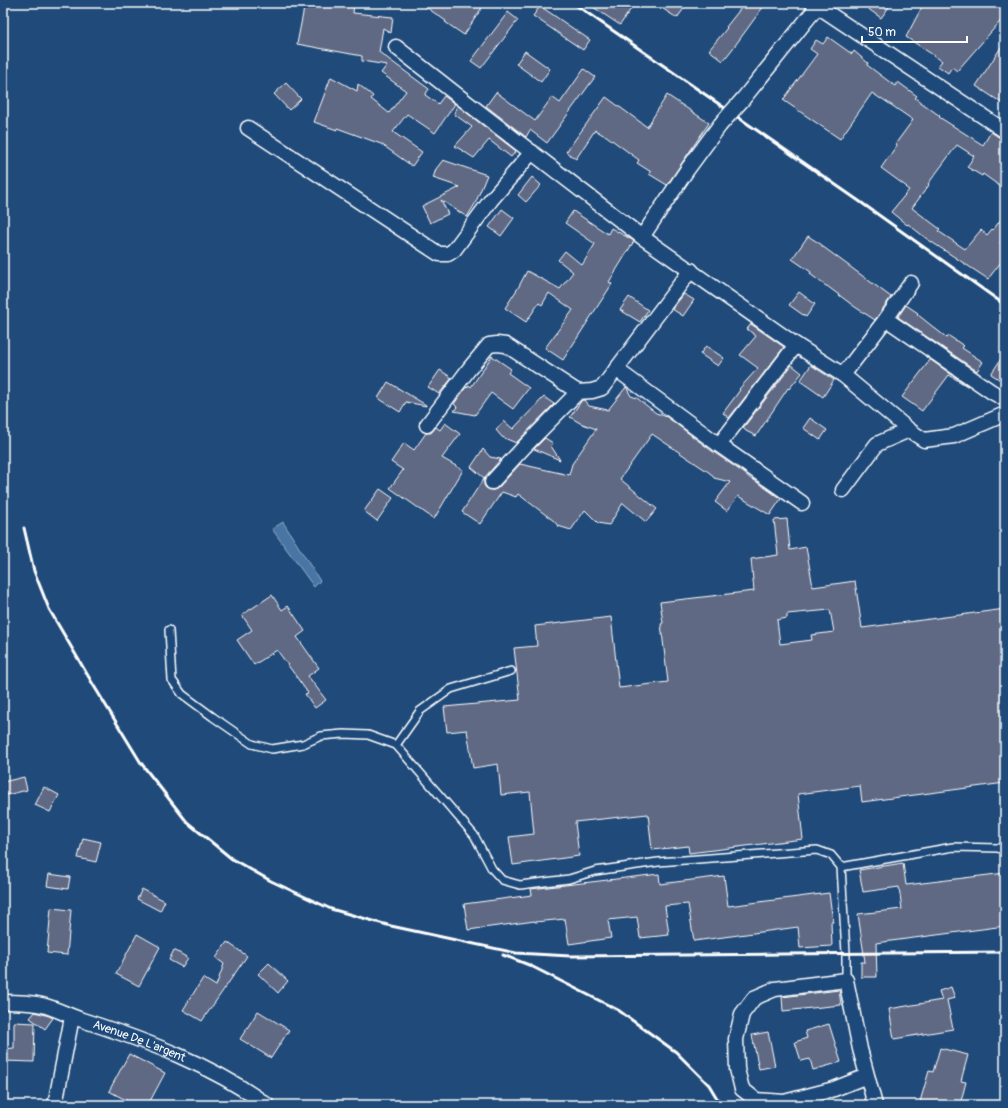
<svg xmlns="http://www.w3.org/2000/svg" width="1008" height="1108" viewBox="0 0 1008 1108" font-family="Pangolin,sans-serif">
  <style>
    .water { fill: #4975a4; stroke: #92acc8 }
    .building { fill: #616984; stroke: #fff; fill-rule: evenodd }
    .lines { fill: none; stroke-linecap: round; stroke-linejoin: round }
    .lane-casing { stroke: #fff; stroke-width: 10 }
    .street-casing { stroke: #fff; stroke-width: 17 }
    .lane { stroke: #1f4a7a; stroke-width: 7 }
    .street { stroke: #1f4a7a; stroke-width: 14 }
    .rail { stroke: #fff; stroke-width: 3 }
    .street-bridge-casing { stroke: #fff; stroke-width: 17; stroke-linecap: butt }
    .street-bridge { stroke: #1f4a7a; stroke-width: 14 }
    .labels { text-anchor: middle; stroke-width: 3; stroke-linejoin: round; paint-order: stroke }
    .street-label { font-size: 12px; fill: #fff; stroke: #1f4a7a }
  </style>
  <rect width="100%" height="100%" fill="#1f4a7a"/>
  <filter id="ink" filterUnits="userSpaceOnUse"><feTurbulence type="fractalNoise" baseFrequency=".025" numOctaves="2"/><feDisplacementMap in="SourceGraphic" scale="8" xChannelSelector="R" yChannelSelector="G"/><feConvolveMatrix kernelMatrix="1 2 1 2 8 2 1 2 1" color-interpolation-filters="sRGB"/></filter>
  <g filter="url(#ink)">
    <polygon class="water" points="283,522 320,581 314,587 272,529"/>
    <g class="building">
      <polygon points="305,3 354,3 353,13 393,17 391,33 383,28 379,52 429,89 425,95 438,104 444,96 455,104 435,133 407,114 393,132 422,152 412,166 381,144 337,128 337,130 314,122 331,77 357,91 358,84 373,96 371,99 389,113 406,91 381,73 387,65 362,61 362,56 297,44"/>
      <polygon points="420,3 485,3 464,35 445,22 446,21"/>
      <polygon points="587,3 635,3 620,25"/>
      <polygon points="654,3 688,3 677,18"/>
      <polygon points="745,3 766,3 734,47 723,61 709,50 727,28 726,27"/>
      <polygon points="860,3 892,3 881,18"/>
      <polygon points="924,3 1005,3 1005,16 957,71 952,67 948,73 938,66 942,61 906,37"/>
      <polygon points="540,6 590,40 583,50 533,16"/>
      <polygon points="508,12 518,20 481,68 471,61"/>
      <polygon points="828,37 852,54 854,51 868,63 867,65 895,86 898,82 917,96 915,98 940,116 939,117 983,145 991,132 1000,138 1005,140 1005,190 983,174 982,176 967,167 974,156 957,145 928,184 929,185 912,208 940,229 938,231 965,249 981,230 987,235 992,229 993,230 1005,214 1005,236 1000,243 1005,247 1005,257 988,279 927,239 908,224 907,225 891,212 909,190 906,188 907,187 881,168 897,145 896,143 913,120 881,98 881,99 872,93 840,139 783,100 817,54 810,49 816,40 823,44"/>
      <polygon points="1005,41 1005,105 976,86"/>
      <polygon points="525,51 550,69 541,82 516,64"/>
      <polygon points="584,69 595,77 547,143 530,130 526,137 486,106 496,92 535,121 552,97 560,103"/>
      <polygon points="286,83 301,99 289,110 274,94"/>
      <polygon points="667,95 709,123 667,185 649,174 651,172 637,163 639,160 605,135 605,136 595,130 576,159 566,152 606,97 647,127"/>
      <polygon points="457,105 516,151 511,157 489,140 474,158 455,146 472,127 454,114"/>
      <polygon points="443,160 487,175 475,204 467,217 441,200 448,214 430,223 422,206 460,187 433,178 436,169"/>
      <polygon points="532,177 541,185 526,202 518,195"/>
      <polygon points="502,209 514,218 501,236 489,227"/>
      <polygon points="573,211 608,234 611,228 634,241 609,282 612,284 563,360 545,348 573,310 549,293 542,305 539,303 526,322 505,308 518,288 527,271 560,289 573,272 558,260 565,251 582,265 595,244 565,223"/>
      <polygon points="808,236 822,245 822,246 891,297 875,320 855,307 827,286 826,286 810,274 811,272 792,259"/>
      <polygon points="799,292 815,304 806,317 789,305"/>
      <polygon points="684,294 694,300 683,316 672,309"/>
      <polygon points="629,297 648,310 640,322 620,310"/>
      <polygon points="906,305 918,313 917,314 947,338 949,336 964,346 962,348 983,362 977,371 898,317"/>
      <polygon points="751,324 784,347 729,418 723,413 740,390 739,389 758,368 740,355 756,336 747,329"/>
      <polygon points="706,346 724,358 718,366 700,354"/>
      <polygon points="1005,353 1005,383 991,374"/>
      <polygon points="492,356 511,369 508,373 529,388 513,409 491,393 475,415 454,411 457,407 454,404 466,387 467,388 469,385 471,387"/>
      <polygon points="925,356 968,386 967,386 949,375 922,411 902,397 930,360"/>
      <polygon points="792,365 802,373 789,389 788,388 756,436 746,431 743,428"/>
      <polygon points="811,365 834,380 823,397 800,381"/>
      <polygon points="440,370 452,378 439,394 428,387"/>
      <polygon points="388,382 426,405 426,406 406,402 400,412 378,398"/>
      <polygon points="626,387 631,396 637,398 656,413 667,417 712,451 744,473 751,479 754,480 781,499 770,515 738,496 727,511 715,502 730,482 714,478 710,473 652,434 620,479 657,509 646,522 623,503 609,525 598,523 585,510 571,530 558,526 554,521 518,494 516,497 502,492 480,524 462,512 484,478 471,467 483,449 490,457 501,459 486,476 484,480 484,485 486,488 490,490 494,490 498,488 520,464 569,475 572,464 596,429 580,423 570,417 582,400 584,400 589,406 608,410"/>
      <polygon points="544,397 554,404 516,443 502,437 496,430 504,421 513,429"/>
      <polygon points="810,418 827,430 820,440 803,428"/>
      <polygon points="445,423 460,434 442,458 463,470 434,519 390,488 403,470 391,462 404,443 414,450 426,433 431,433 436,427 440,430"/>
      <polygon points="545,438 553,443 551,446 560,460 534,449"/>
      <polygon points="380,489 393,498 377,521 364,511"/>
      <path d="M787,519L790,550L806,547L813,587L855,581L862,628L1005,609V783L862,802L860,786L798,794L803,839L689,853L688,846L652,850L648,814L575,822L579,856L513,865L509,837L534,834L530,792L501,795L498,764L473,768L467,730L447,732L444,707L520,700L514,648L537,646L535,626L611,617L619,688L668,682L661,624L663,623L660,602L754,591L751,559L778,555L774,520ZM830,610L834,632L811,635L812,640L780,644L777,620L787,618V614Z"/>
      <polygon points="272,595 282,610 288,606 305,631 297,637 319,668 308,676 326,700 315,708 305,694 308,693 277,650 254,665 237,640 252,630 242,615"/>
      <polygon points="24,777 27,790 3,796 3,782"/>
      <polygon points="44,787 59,795 50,812 35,805"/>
      <polygon points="83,838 101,842 96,862 78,858"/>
      <polygon points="903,863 906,885 1005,873 1005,926 876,943 877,977 861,977 861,962 865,962 858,914 902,909 899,887 863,892 859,870"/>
      <polygon points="49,874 70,877 68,889 47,886"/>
      <polygon points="659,874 660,884 724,876 728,906 829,893 833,922 831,922 832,946 800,948 798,927 694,941 688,904 665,906 669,935 640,938 637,917 608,920 611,938 569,944 565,919 535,922 535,921 468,930 464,904 532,895 531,889"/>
      <polygon points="142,889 165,901 160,911 137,899"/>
      <polygon points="51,908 71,910 67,955 47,953"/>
      <polygon points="137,934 160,947 139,986 116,974"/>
      <polygon points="227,942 247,956 202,1021 183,1010 203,978 216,986 224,964 216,958"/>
      <polygon points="174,950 188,958 182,967 169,960"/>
      <polygon points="269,963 288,981 278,993 258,974"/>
      <polygon points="951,987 955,998 947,1000 953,1029 894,1039 889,1009 942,1000 939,991"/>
      <polygon points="839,990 841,1005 783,1011 782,997"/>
      <polygon points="258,1011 289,1030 271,1058 240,1039"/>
      <polygon points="35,1012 49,1016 53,1018 45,1029 30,1018"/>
      <polygon points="14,1022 35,1023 34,1062 3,1061 3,1049 14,1048"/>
      <polygon points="829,1024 841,1062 813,1070 810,1059 801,1061 795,1042 807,1038 805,1031"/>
      <polygon points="768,1032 775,1066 759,1069 752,1035"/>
      <polygon points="940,1048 968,1055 961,1081 966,1082 960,1105 919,1105 929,1071 933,1072"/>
      <polygon points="129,1054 165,1073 148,1105 135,1105 109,1091"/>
    </g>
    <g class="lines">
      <g class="lane-casing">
        <g id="lane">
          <polyline points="169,630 172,680 182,694 213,717 252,744 272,749 303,744 321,736 343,734 368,735 396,745 474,835 492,869 502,880 520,885 569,879 595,871 658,862 817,850 831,855 841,867 846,953 846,980"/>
          <polyline points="396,745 420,711 451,689 511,671"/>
          <polyline points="841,867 953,847 998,848 1005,851"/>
        </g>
      </g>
      <g class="street-casing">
        <g id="street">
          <polyline points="813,3 1005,131"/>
          <polyline points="396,47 470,105 642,237 796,345 843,375 909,430 924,440 954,436 1005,414"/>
          <polyline points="743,99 817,7"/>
          <polyline points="248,128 439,254 448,254 454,250 491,200 532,152"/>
          <polyline points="642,237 687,170 720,125"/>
          <polyline points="886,319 992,392 1005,399"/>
          <polyline points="616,369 719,445 802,503"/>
          <polyline points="843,375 886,319 911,283"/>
          <polyline points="427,425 469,369 489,345 497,344 506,345 578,392 592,391 602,388 691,270"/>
          <polyline points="719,445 796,345"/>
          <polyline points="492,482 524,447 578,392"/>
          <polyline points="843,490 877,444 909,430"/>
          <path id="s1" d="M3,1002C16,1002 29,1002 42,1005C55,1008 69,1016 82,1020C147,1041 212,1065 267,1105"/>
          <polyline points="867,1076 834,1089 784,1102 756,1100 742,1089 737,1069 736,1039 742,1014 754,998 775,989 846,980 860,1049 875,1105"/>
          <polyline points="55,1105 72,1017"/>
        </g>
      </g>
      <use href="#lane" class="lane"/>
      <use href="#street" class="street"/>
      <g class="rail">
        <polyline points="573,3 859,201 1005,305"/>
        <polyline points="24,528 34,571 49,609 94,686 141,763 187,822 232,859 271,881 331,909 391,926 516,953 570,956 1005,952"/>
        <polyline points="503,955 529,965 618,1010 676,1052 709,1085 721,1105"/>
      </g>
      <g class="street-bridge-casing">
        <polyline id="street-bridge" points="720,125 743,99"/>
      </g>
      <use href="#street-bridge" class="street-bridge"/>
    </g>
  </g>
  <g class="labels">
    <g class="street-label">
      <text dy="4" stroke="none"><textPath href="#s1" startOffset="143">Avenue De L'argent</textPath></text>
    </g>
  </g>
  <rect width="1008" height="1108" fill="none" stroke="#1f4a7a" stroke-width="16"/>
  <rect x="8" y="8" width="992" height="1092" fill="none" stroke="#fff" stroke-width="1.5" filter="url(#ink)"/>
  <path d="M862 36v6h105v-6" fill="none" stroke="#ffffff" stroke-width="2"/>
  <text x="868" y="36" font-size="12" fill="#ffffff" stroke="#1f4a7a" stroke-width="3" paint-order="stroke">50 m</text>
</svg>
